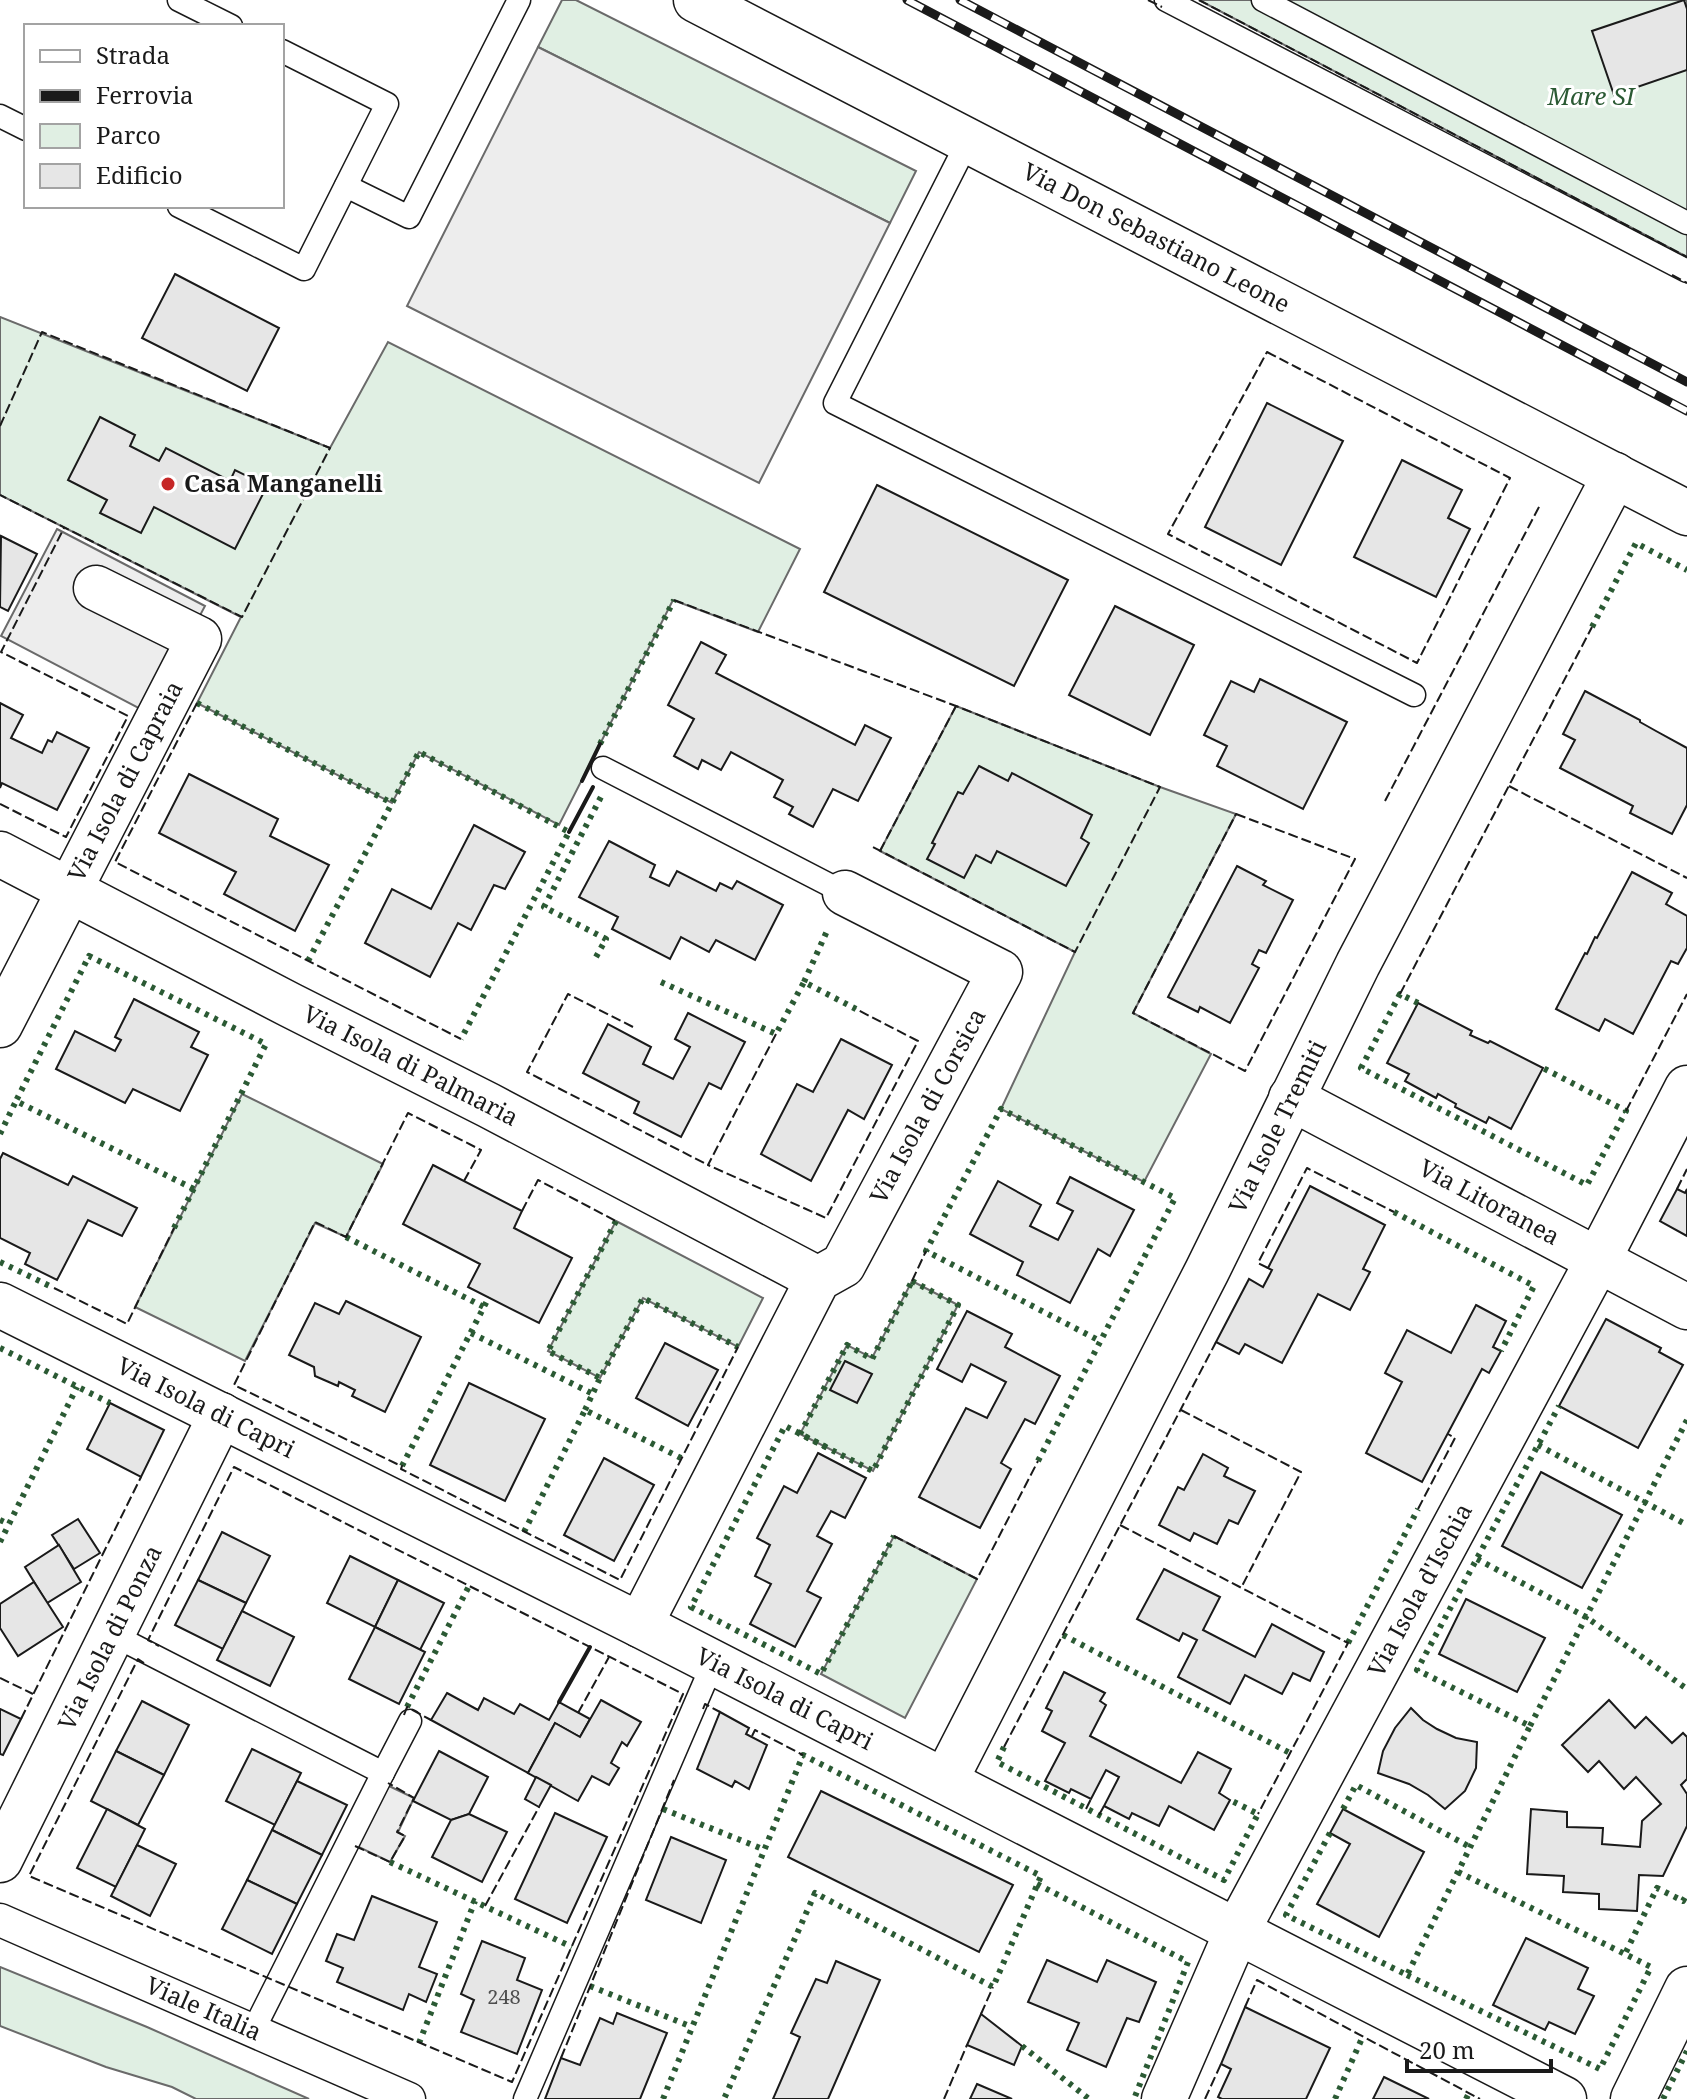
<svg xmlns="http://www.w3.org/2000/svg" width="1687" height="2099" viewBox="0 0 1687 2099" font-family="'Noto Serif',serif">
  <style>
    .green { fill: #e0efe3; stroke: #6a6a6a; stroke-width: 2 }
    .parking { fill: #ededed; stroke: #6a6a6a; stroke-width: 2 }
    .building { fill: #e6e6e6; stroke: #1a1a1a; stroke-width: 2 }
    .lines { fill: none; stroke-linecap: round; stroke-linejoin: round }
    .service-casing { stroke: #1a1a1a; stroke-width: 25 }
    .pedestrian-casing { stroke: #1a1a1a; stroke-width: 35 }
    .minor-casing { stroke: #1a1a1a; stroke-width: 47 }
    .tertiary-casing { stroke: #1a1a1a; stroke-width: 47 }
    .service { stroke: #fff; stroke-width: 22 }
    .pedestrian { stroke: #fff; stroke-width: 32 }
    .minor { stroke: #fff; stroke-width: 44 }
    .tertiary { stroke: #fff; stroke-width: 44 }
    .rail-casing { stroke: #1a1a1a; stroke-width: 9 }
    .rail { stroke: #fff; stroke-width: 6; stroke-dasharray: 18; stroke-linecap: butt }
    .hedge { stroke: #2b5a34; stroke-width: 6; stroke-dasharray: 4 6; stroke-linecap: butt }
    .fence { stroke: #1a1a1a; stroke-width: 2; stroke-dasharray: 10 4; stroke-linecap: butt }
    .wall { stroke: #1a1a1a; stroke-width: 4 }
    .poi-dot { fill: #c62828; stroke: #fff; stroke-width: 3 }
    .labels { text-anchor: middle; stroke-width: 6; stroke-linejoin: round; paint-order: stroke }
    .number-label { font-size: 20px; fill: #4d4d4d }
    .park-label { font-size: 24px; font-style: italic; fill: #2b5a34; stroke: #fff }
    .street-label { font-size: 24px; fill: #1a1a1a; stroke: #fff }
    .poi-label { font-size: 24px; font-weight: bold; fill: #1a1a1a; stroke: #fff; text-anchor: start }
  </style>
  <rect width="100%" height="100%" fill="#fff"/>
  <g class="green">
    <polygon points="562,0 576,0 916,171 890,223 538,47"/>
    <polygon points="1199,0 1687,0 1687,257"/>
    <polygon points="0,317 330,448 388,342 800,549 758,632 673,600 559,825 419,752 392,803 197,703 241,617 0,495"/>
    <polygon points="956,706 1160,787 1236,814 1133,1013 1211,1054 1144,1182 1001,1109 1075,952 880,851"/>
    <polygon points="242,1094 383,1164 346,1237 315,1223 245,1361 135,1307"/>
    <polygon points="616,1221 763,1298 738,1347 643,1298 600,1378 548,1351"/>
    <polygon points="912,1281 958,1305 873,1471 800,1434 847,1345 872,1358"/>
    <polygon points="894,1536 977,1579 905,1718 821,1674"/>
    <polygon points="0,1967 147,2027 309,2099 196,2099 172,2087 106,2067 0,2026"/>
  </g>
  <g class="parking">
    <polygon points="538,47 890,223 759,483 407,306"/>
    <polygon points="57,529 205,606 148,713 1,636"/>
    <polygon points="387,1785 414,1798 398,1832 405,1836 390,1862 342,1839"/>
  </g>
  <g class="building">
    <polygon points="1684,0 1687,9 1687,70 1614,95 1592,31"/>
    <polygon points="175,274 279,328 247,391 142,338"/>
    <polygon points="1267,403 1343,441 1281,565 1205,527"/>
    <polygon points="100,417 135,435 130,446 159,461 166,448 230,481 235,470 267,486 235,549 154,507 141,533 100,513 107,500 68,480"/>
    <polygon points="1402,460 1462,490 1448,518 1470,529 1436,597 1354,557"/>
    <polygon points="877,485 1068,580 1014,686 824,592"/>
    <polygon points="1,536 37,554 8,611 0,607"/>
    <polygon points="1115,606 1194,645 1150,735 1069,695"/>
    <polygon points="701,642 726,655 716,673 855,745 865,725 891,738 858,801 833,789 813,827 789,814 793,807 774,797 783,780 731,752 721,770 702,760 698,769 674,756 694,719 668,705"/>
    <polygon points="1260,679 1347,722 1303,809 1217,766 1227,746 1204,735 1231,681 1254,692"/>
    <polygon points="1585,691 1640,720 1640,722 1656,731 1687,748 1687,805 1672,834 1630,813 1633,806 1560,768 1575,740 1563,734"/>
    <polygon points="0,703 23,715 11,738 42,753 48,740 52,742 57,732 89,748 57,810 2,783 0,788"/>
    <polygon points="979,766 1008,781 1012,773 1092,815 1081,838 1089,843 1066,886 997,851 991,863 976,855 964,878 927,859 935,844 932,843 958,792 963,794"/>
    <polygon points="189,774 278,819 270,836 329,865 295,931 224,894 236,872 159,833"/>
    <polygon points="474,825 525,852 505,889 494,885 471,930 458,923 430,977 365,943 392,889 431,909"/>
    <polygon points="609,841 655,865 650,877 669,886 677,871 716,891 720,883 732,889 737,881 783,905 755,960 716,940 709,952 681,937 670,959 612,929 618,917 579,897"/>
    <polygon points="1237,866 1266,881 1263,885 1293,900 1266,953 1259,950 1252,964 1259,968 1230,1023 1200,1007 1198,1012 1168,997"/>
    <polygon points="1632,872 1672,893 1666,904 1687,916 1687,948 1678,964 1671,961 1633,1034 1605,1019 1599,1031 1556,1009 1585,953 1587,954 1595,937 1597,938"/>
    <polygon points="134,999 199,1032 191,1047 208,1055 180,1111 133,1089 125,1103 56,1069 75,1031 115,1051 121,1040 115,1037"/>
    <polygon points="1418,1003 1472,1031 1470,1035 1488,1043 1490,1041 1543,1068 1511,1129 1489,1117 1486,1123 1455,1107 1456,1104 1438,1094 1436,1098 1405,1081 1409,1074 1387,1063"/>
    <polygon points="688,1013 745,1042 721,1089 709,1083 681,1137 634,1113 639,1102 583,1073 608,1024 651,1047 643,1064 673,1079 690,1047 675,1039"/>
    <polygon points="841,1039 892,1065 864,1119 848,1110 811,1181 761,1154 797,1084 813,1092"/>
    <polygon points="3,1153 68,1185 73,1176 137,1208 122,1236 88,1220 57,1280 25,1264 30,1253 0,1238 0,1159"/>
    <polygon points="433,1165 522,1211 514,1228 572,1258 539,1323 468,1287 480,1264 403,1224"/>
    <polygon points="1070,1177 1134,1210 1110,1256 1098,1249 1070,1303 1017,1275 1023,1262 970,1234 998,1181 1041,1205 1030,1226 1058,1240 1073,1211 1057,1203"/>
    <polygon points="1310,1186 1385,1225 1363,1269 1370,1272 1350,1310 1318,1294 1282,1363 1245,1344 1239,1354 1216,1342 1249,1279 1263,1287 1272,1270 1268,1268"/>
    <polygon points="1677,1189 1685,1193 1687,1189 1687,1236 1660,1221"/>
    <polygon points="346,1301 421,1337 385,1412 352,1396 355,1390 339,1382 338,1386 315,1376 314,1367 289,1355 315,1303 339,1314"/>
    <polygon points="1476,1305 1506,1321 1493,1347 1501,1351 1489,1373 1482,1369 1422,1482 1366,1453 1402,1382 1385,1373 1407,1330 1451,1353"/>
    <polygon points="967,1311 1012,1334 1005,1347 1060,1376 1035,1424 1025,1419 1001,1463 1011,1469 980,1528 919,1497 966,1408 987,1418 1006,1382 971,1364 962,1382 937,1369"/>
    <polygon points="1606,1319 1661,1348 1659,1352 1683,1365 1638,1448 1559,1406"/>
    <polygon points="665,1343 718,1370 688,1426 636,1398"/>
    <polygon points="845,1361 872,1374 857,1403 830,1390"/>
    <polygon points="469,1383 545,1419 505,1501 430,1465"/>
    <polygon points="110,1403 164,1430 141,1477 87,1449"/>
    <polygon points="818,1453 866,1478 845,1518 831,1511 817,1536 832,1544 807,1591 821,1598 795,1647 750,1624 771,1584 755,1576 770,1545 757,1538 784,1486 797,1493"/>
    <polygon points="1203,1454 1228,1468 1224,1476 1255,1491 1238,1524 1229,1520 1217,1544 1194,1533 1190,1541 1159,1525 1178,1487 1184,1490"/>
    <polygon points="604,1458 654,1485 614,1561 564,1535"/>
    <polygon points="1541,1472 1622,1515 1582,1588 1502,1546"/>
    <polygon points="78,1519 100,1553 74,1569 52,1535"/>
    <polygon points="222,1532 270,1556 246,1603 198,1580"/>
    <polygon points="59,1545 81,1582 47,1603 25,1567"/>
    <polygon points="350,1556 398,1580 375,1627 327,1603"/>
    <polygon points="1164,1569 1220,1597 1203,1630 1255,1657 1272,1624 1324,1652 1310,1681 1293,1673 1282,1694 1245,1675 1230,1704 1178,1677 1197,1640 1183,1633 1179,1641 1137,1619"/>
    <polygon points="198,1580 246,1603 223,1649 175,1625"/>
    <polygon points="398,1580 444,1603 420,1650 375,1627"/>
    <polygon points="34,1582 63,1627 18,1656 0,1628 0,1604"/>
    <polygon points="1466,1599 1545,1638 1517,1692 1439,1654"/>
    <polygon points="242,1611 294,1637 270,1686 217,1660"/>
    <polygon points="375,1627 425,1652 399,1704 349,1679"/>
    <polygon points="1064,1672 1105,1693 1100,1701 1106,1705 1090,1736 1181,1783 1198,1752 1231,1769 1219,1793 1230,1800 1214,1830 1169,1806 1159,1826 1132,1813 1129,1819 1104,1806 1119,1777 1106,1770 1091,1799 1071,1789 1069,1793 1045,1781 1065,1743 1042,1731 1052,1711 1046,1708"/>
    <polygon points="447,1693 478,1710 484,1698 514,1714 520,1704 549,1720 559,1702 590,1719 580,1737 555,1723 528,1773 431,1720"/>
    <polygon points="601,1700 641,1722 627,1746 622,1742 611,1763 619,1768 609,1785 592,1776 578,1801 528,1773 555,1723 580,1737"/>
    <polygon points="1609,1700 1635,1728 1646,1717 1672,1743 1683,1733 1687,1737 1687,1779 1681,1785 1687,1794 1687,1826 1663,1876 1639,1875 1637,1911 1599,1909 1599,1894 1563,1892 1564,1876 1527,1874 1531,1809 1567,1812 1567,1827 1603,1828 1602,1844 1640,1847 1642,1821 1661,1804 1636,1777 1624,1789 1599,1761 1588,1772 1562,1745"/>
    <polygon points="142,1701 189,1725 164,1775 116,1751"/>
    <polygon points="1411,1708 1423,1720 1437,1729 1456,1738 1477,1742 1476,1768 1465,1791 1445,1809 1428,1795 1409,1784 1378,1773 1383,1751 1395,1728"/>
    <polygon points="0,1709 21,1719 3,1755 0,1754"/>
    <polygon points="720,1712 749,1728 746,1734 767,1745 749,1789 735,1781 732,1787 697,1769"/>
    <polygon points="252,1749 301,1773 275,1825 226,1801"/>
    <polygon points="116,1751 164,1775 138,1825 91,1801"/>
    <polygon points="439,1751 488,1777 469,1814 451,1820 413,1801"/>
    <polygon points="536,1777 551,1785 539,1807 525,1799"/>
    <polygon points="297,1781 347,1805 322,1855 272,1830"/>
    <polygon points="821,1791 1013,1885 979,1952 788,1857"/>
    <polygon points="107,1809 145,1829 116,1887 77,1868"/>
    <polygon points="1343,1809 1424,1852 1379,1937 1317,1904 1350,1844 1330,1833"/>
    <polygon points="555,1813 607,1837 567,1923 515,1899"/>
    <polygon points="469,1814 507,1832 482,1882 432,1857 451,1820"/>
    <polygon points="272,1830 322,1855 297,1904 247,1880"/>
    <polygon points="671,1837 726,1860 701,1923 646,1900"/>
    <polygon points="137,1845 176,1864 150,1916 111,1896"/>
    <polygon points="247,1880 297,1904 272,1954 222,1929"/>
    <polygon points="372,1896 437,1922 419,1967 437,1974 426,2002 409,1994 403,2010 337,1982 343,1968 326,1961 337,1934 354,1940"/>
    <polygon points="1526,1938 1588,1968 1578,1989 1594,1996 1575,2034 1549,2022 1545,2030 1493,2005"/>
    <polygon points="482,1941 525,1958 517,1980 542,1990 517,2054 461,2032 474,2000 461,1994"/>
    <polygon points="1047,1960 1097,1982 1107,1960 1156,1982 1139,2022 1127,2018 1106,2067 1067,2050 1079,2023 1028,2002"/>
    <polygon points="836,1961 880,1980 828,2099 773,2099 800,2037 791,2033 816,1979 827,1983"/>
    <polygon points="1245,2007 1330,2048 1306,2099 1222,2099 1218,2097 1231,2069 1221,2064"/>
    <polygon points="617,2013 667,2033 640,2099 545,2099 561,2058 580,2065 600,2018 613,2024"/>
    <polygon points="981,2014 1022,2046 1014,2065 967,2045"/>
    <polygon points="1384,2077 1429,2099 1373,2099"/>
    <polygon points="977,2084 1012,2099 970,2099"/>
  </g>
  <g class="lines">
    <g class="service-casing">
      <g id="service">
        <polyline points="179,0 231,26"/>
        <polyline points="1166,0 1687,271"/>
        <polyline points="1263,0 1687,223"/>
        <polyline points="0,116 26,129"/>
        <polyline points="968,141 835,403 1414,695"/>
        <polyline points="346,186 409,217 519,0"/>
        <polyline points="179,206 304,269 387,104 282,51"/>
        <polyline points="603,768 845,893"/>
        <polyline points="113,1635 383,1773 253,2031"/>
        <polyline points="383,1773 410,1721"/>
        <polyline points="525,2099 713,1663"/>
      </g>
    </g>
    <g class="pedestrian-casing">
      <g id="pedestrian">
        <path id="s1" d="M0,1920L409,2099"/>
      </g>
    </g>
    <g class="minor-casing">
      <g id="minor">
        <path id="s2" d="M0,854L290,1005L488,1105L818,1279"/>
        <path id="s3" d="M0,1025L199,639L96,588"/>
        <path id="s4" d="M1291,1098L1687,1307"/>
        <path id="s5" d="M0,1305L640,1625L1564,2099"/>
        <path id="s6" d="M640,1625L818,1279L843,1265L1000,972L845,893"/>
        <path id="s7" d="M945,1781L1207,1271L1358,964L1615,475"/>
        <path id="s8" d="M0,1860L221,1415"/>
        <path id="s9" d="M1164,2099L1237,1931L1598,1260L1687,1088"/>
        <polyline points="1633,2099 1687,1989"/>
      </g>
    </g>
    <g class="tertiary-casing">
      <g id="tertiary">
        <path id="s10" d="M696,0L1687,513"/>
      </g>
    </g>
    <use href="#service" class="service"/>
    <use href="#pedestrian" class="pedestrian"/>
    <use href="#minor" class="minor"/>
    <use href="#tertiary" class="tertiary"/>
    <g class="rail-casing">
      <g id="rail">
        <polyline points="907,0 1687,411"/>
        <polyline points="960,0 1687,382"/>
      </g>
    </g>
    <use href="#rail" class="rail"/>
    <g class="hedge">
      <polyline points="1592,627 1636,543 1687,570"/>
      <polyline points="197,703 392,803 419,752 569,832 461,1039"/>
      <polyline points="600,744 674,600"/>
      <polyline points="596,957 606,939 544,907 603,793"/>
      <polyline points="308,961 392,803"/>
      <polyline points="661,982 776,1034 804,982 856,1009"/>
      <polyline points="804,982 827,931"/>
      <polyline points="1418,1003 1400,994 1361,1068 1587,1185 1626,1111 1543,1068"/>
      <polyline points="0,1134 16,1101"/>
      <polyline points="1394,1212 1534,1286 1501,1351"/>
      <polyline points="616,1221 548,1351 600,1378 643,1298 738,1347"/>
      <polyline points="174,1228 266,1044 89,956 16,1101 194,1189"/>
      <polyline points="346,1237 484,1307"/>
      <polyline points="0,1262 54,1288"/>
      <polygon points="912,1281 958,1305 873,1471 800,1434 847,1345 872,1359"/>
      <polyline points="471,1333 593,1394"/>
      <polyline points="0,1348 110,1403"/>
      <polyline points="585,1410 600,1378"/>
      <polyline points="1538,1445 1687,1525"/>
      <polyline points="826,1447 785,1426 691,1607 821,1674 894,1536"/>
      <polyline points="1038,1461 1175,1198 1001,1109 926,1251 1100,1341"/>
      <polyline points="402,1466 489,1297"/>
      <polyline points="0,1520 9,1524 77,1387"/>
      <polyline points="524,1532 585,1410 681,1458"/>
      <polyline points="0,1542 9,1524"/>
      <polyline points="1477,1559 1586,1617 1687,1689"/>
      <polyline points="1063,1635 1290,1753"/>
      <polyline points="1348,1643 1418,1509"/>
      <polyline points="407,1707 469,1586"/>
      <polyline points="1530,1726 1687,1420"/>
      <polyline points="1004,1747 997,1762 1224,1880 1258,1814 1230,1800"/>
      <polyline points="663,1809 765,1850"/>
      <polyline points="1343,1809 1356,1785 1470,1847"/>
      <polyline points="1330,1833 1286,1915 1407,1975 1530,1726 1417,1670 1559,1406"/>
      <polyline points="390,1862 572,1947"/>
      <polyline points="1458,1872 1625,1954"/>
      <polyline points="1037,1884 1188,1962 1134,2099"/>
      <polyline points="1407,1975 1600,2069 1651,1967 1625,1954 1657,1888 1683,1901 1687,1894"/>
      <polyline points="590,1986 692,2027"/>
      <polyline points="419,2043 475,1901"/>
      <polyline points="1022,2046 1089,2099"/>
      <polyline points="663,2099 803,1755 1041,1876 993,1987 815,1893 724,2099"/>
      <polyline points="1335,2099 1363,2036"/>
      <polyline points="1466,2099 1469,2093"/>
      <polyline points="1663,2099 1687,2051"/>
    </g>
    <g class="fence">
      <polyline points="1148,0 1162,7"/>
      <polyline points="1199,0 1687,257"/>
      <polyline points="1672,275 1687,283"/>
      <polygon points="1267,352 1510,478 1417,663 1168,534"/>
      <polyline points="0,426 42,332 330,448 242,617 0,495"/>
      <polyline points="674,600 956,706 1160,787 1075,952 871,846"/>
      <polyline points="197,703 115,862 461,1039"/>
      <polyline points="1509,786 1687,878"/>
      <polyline points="1385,801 1540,505"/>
      <polyline points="0,804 66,837 128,716 1,652 64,528"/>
      <polygon points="1236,814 1355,859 1245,1071 1133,1013"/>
      <polyline points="880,851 956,706"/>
      <polyline points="1400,994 1592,627"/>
      <polyline points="633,1027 568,994 527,1072 708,1165"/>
      <polyline points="776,1034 708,1165 826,1218 918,1041 856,1009"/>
      <polyline points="1626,1111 1687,994"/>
      <polyline points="464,1181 481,1150 408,1113 346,1237 315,1222 234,1385 397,1464 402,1466 401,1469 620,1580 738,1347"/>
      <polyline points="1677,1189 1687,1169"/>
      <polyline points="522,1211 538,1180 616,1221"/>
      <polyline points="1268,1268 1258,1263 1307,1168 1394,1212"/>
      <polyline points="912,1281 926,1251"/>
      <polyline points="54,1288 127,1324 174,1228"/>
      <polyline points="1181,1410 1301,1472 1241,1588"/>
      <polyline points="1418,1509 1455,1438 1448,1434"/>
      <polyline points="1120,1525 1348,1643 1258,1814"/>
      <polyline points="894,1536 977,1579 1038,1461"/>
      <polyline points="144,1663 138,1659 29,1876 512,2082 683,1694 234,1467 148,1640 159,1646"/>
      <polyline points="0,1678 33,1694"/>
      <polyline points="703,1709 705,1704 720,1712"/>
      <polyline points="578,1713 609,1657"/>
      <polyline points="404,1715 407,1707 431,1720"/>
      <polyline points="21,1719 141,1477"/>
      <polyline points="752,1736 755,1730 803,1755"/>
      <polyline points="1004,1747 1216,1342"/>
      <polyline points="1086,1809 1091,1799"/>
      <polyline points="1099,1815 1104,1806"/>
      <polyline points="355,1846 390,1862 405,1836 397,1832 414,1798 388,1783"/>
      <polyline points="485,1906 539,1807"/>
      <polyline points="1245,2007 1257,1980 1480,2099"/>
      <polyline points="981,2014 993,1987"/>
      <polyline points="561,2058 674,1780"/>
      <polyline points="944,2099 967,2045"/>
      <polyline points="1205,2099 1221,2064"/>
    </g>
    <g class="wall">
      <polyline points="582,781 600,744"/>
      <polyline points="569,832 593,787"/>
      <polyline points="559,1702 590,1647"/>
    </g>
  </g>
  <circle class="poi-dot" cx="168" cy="484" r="8"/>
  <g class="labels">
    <g class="number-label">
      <text x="504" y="2004">248</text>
    </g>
    <g class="park-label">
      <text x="1591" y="105">Mare SI</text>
    </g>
    <g class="street-label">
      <text dy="8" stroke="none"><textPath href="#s10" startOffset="518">Via Don Sebastiano Leone</textPath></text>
      <text dy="8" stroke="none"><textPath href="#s3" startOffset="274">Via Isola di Capraia</textPath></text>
      <text dy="8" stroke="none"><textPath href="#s2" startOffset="462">Via Isola di Palmaria</textPath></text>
      <text dy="8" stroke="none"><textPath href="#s6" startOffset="598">Via Isola di Corsica</textPath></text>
      <text dy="8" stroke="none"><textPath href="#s7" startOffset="734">Via Isole Tremiti</textPath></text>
      <text dy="8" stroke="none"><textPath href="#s4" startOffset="224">Via Litoranea</textPath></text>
      <text dy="8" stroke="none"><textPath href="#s5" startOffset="230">Via Isola di Capri</textPath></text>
      <text dy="8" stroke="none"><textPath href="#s9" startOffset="570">Via Isola d'Ischia</textPath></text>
      <text dy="8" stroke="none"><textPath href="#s8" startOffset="248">Via Isola di Ponza</textPath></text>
      <text dy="8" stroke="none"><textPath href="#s5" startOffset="878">Via Isola di Capri</textPath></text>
      <text dy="8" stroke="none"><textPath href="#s1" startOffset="222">Viale Italia</textPath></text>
    </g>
    <g class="poi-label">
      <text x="184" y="492">Casa Manganelli</text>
    </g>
  </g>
  <rect x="24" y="24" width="260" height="184" fill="#ffffff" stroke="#a3a3a3" stroke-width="2"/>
  <rect x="40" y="50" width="40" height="12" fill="#ffffff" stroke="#a3a3a3" stroke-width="2"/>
  <text x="96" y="64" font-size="24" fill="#1a1a1a">Strada</text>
  <rect x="40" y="90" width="40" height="12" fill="#1a1a1a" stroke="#a3a3a3" stroke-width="2"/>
  <text x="96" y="104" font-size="24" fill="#1a1a1a">Ferrovia</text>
  <rect x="40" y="124" width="40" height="24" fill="#e0efe3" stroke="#a3a3a3" stroke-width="2"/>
  <text x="96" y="144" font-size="24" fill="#1a1a1a">Parco</text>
  <rect x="40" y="164" width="40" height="24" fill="#e6e6e6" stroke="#a3a3a3" stroke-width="2"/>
  <text x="96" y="184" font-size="24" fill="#1a1a1a">Edificio</text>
  <path d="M1407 2059v12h144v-12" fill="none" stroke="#1a1a1a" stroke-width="4"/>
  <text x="1419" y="2059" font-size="24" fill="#1a1a1a" stroke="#ffffff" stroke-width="6" paint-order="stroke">20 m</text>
</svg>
